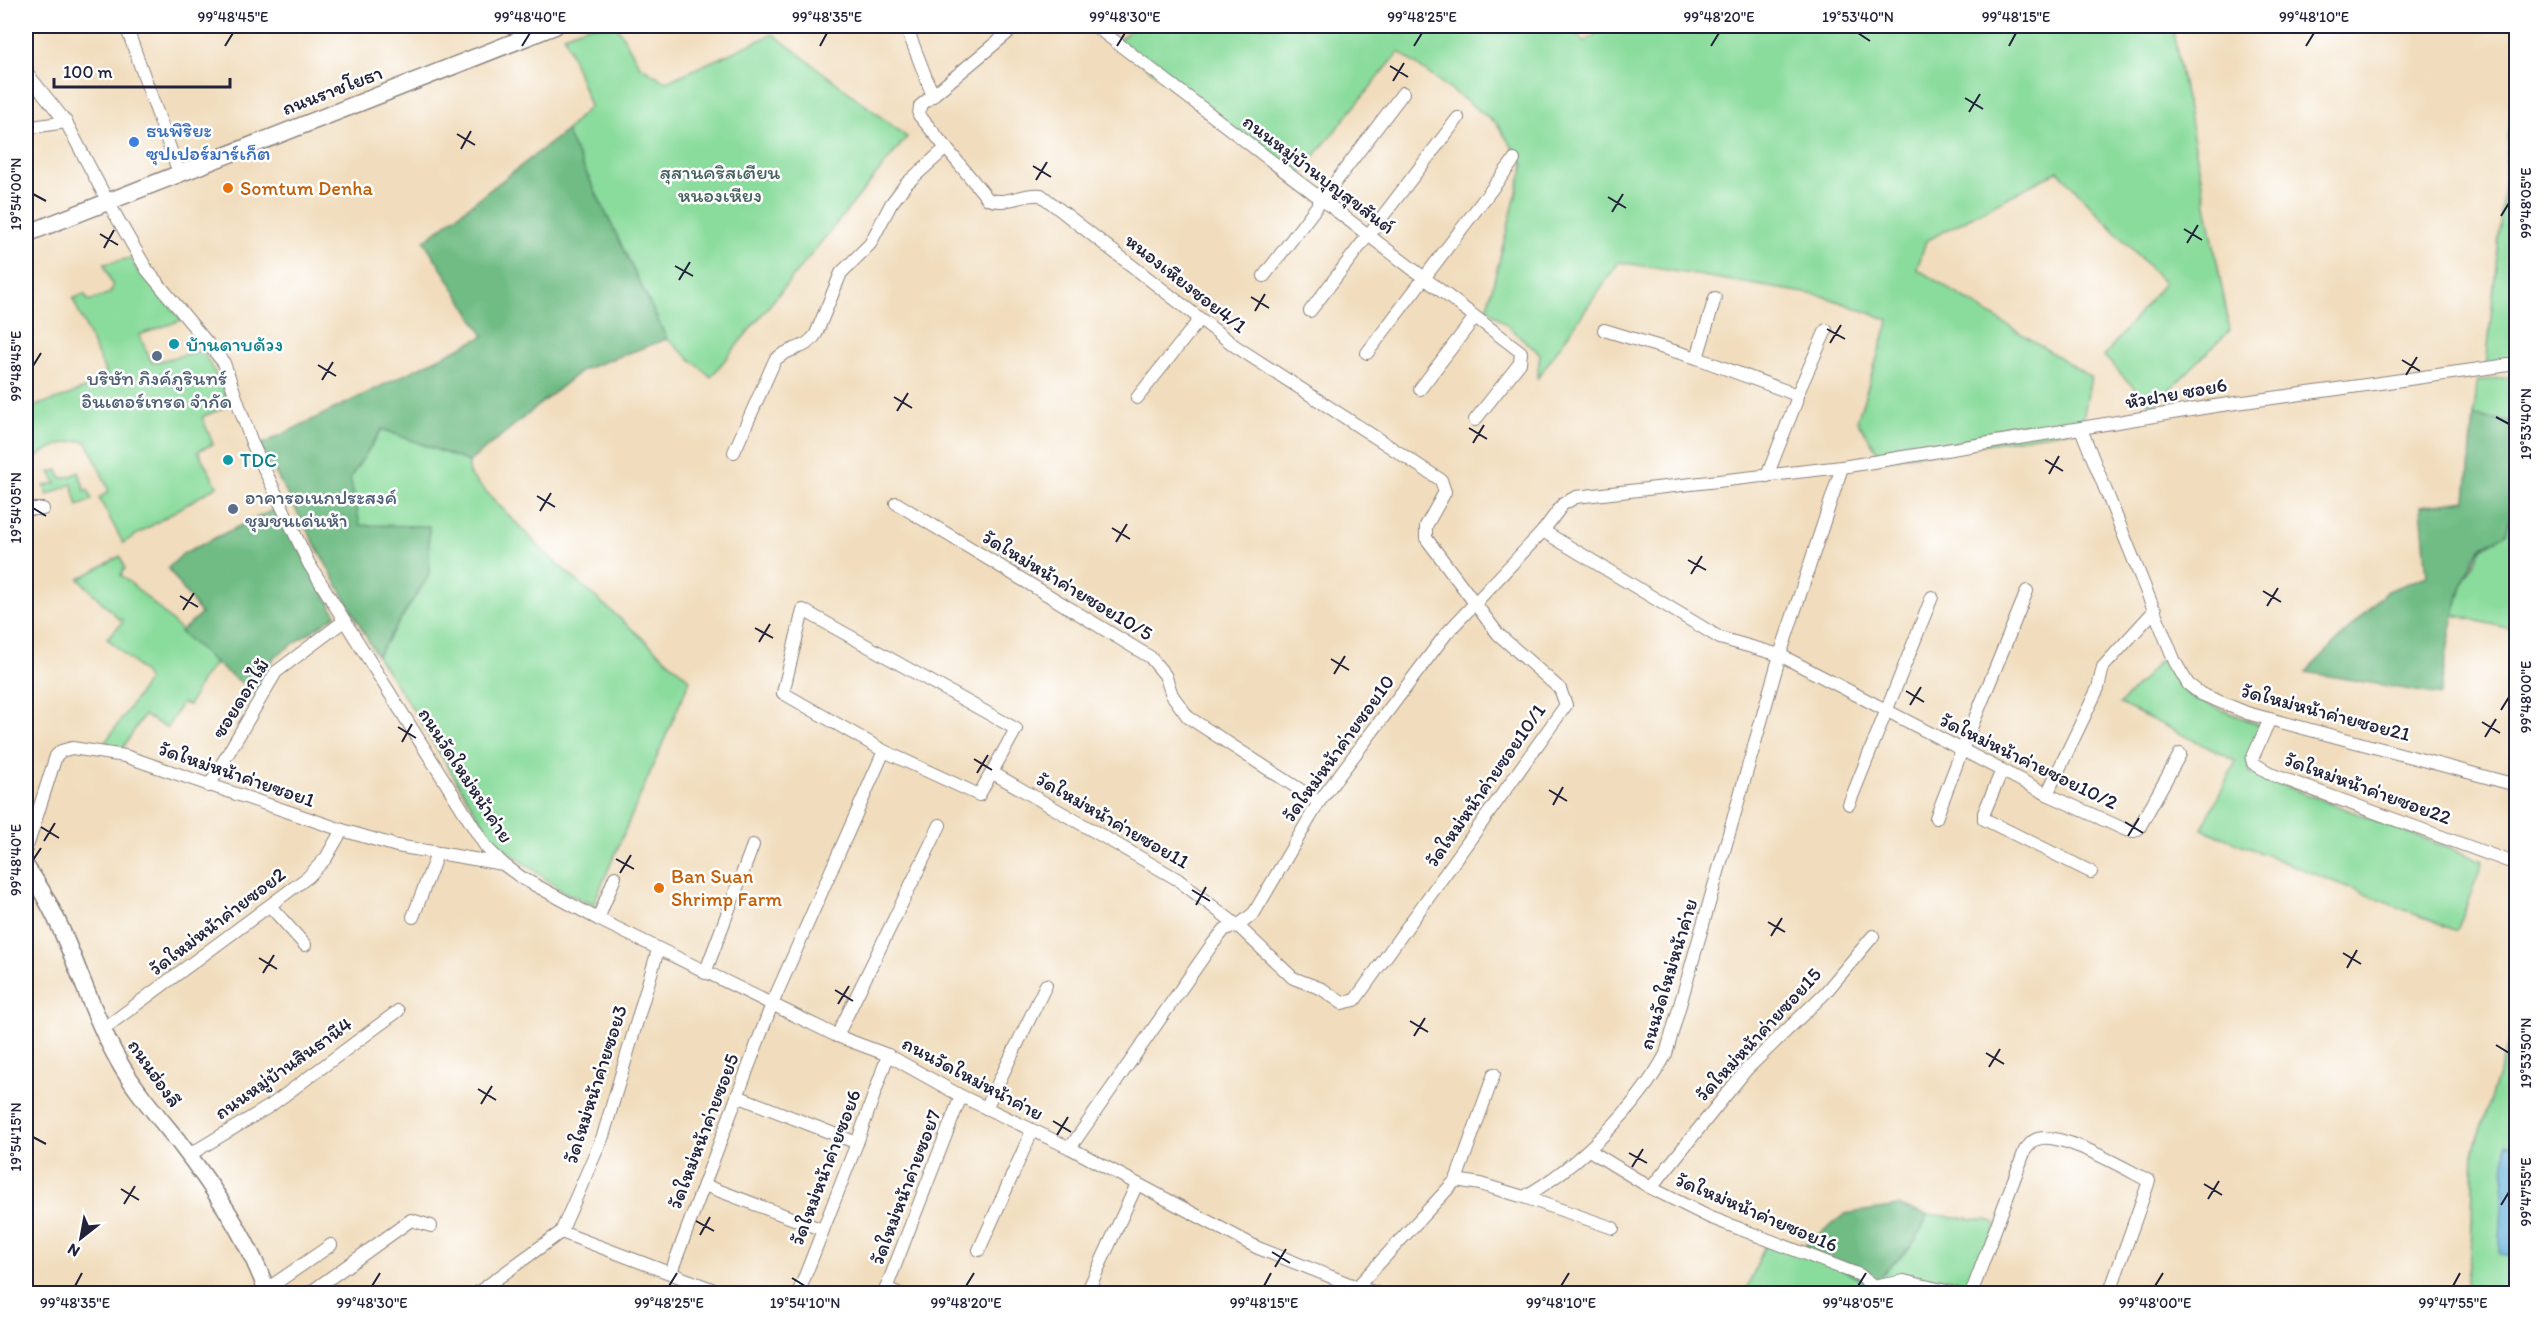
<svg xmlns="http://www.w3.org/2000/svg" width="2542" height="1319" viewBox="0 0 2542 1319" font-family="Itim,'Playpen Sans Thai',sans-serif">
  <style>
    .green { fill: #8adc9c; stroke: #567f6c; stroke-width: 1.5 }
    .forest { fill: #6fbc84; stroke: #486f60; stroke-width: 1.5 }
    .water { fill: #5dadd8; stroke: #40688a; stroke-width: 1.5 }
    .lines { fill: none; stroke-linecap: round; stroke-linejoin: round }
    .street-casing { stroke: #8a807c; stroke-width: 14 }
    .secondary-casing { stroke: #8a807c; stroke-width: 19 }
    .street { stroke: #fff; stroke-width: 12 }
    .secondary { stroke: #fff; stroke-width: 16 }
    .ticks { fill: none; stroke: #22223b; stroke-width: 2 }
    .shop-dot { fill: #3f7fe0; stroke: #fff; stroke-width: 2 }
    .food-dot { fill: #e8710a; stroke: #fff; stroke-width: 2 }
    .culture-dot { fill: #0f9aa8; stroke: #fff; stroke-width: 2 }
    .service-dot { fill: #5c6f8a; stroke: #fff; stroke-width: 2 }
    .labels { text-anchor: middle; stroke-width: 5; stroke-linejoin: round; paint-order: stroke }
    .street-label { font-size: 20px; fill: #22223b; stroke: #fff }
    .shop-label { font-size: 20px; fill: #366cbe; stroke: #fff; text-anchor: start }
    .park-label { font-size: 20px; fill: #46635d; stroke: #fff }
    .food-label { font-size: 20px; fill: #c56008; stroke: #fff; text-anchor: start }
    .culture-label { font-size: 20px; fill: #0d838f; stroke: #fff; text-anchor: start }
    .service-label { font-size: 20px; fill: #4e5e75; stroke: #fff }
    .neatline { fill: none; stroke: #22223b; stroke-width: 2 }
    .ticks-label { font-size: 15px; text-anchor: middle; fill: #22223b }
  </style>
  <rect width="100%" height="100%" fill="#fff"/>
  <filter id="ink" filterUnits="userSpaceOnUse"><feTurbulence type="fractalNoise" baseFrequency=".0167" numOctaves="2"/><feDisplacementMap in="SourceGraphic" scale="12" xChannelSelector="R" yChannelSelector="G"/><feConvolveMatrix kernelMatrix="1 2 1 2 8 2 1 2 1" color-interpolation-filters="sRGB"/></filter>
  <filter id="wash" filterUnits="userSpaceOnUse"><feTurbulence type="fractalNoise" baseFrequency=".008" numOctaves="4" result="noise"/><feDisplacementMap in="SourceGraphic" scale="24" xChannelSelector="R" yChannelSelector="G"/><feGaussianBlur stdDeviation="1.35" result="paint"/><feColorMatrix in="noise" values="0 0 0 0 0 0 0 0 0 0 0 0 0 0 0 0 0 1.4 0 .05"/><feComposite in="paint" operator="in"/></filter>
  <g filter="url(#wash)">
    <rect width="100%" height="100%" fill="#f1ddbd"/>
    <g class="green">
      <polygon points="588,26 617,26 640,66 666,82 773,34 907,137 711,377 667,339 566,131 590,106 564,35"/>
      <polygon points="1136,26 1571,26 1584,42 1607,26 2172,26 2230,330 2152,407 2104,356 2164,283 2058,171 1926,241 1917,269 2091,377 2081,429 1883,460 1857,421 1889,320 1823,296 1619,262 1537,379 1540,354 1487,308 1524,164 1496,123 1399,52 1295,180 1115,43"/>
      <polygon points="2516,60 2516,364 2486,368"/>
      <path d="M131,258L139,273L148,277L182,320L139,335L152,363L202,350L222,385L230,405L202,417L213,444L198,451L217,486L123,543L99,498L108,492V488L87,442C73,438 51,447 39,455C34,458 30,465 26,469V408L62,398L108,378L73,299L84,294L89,301L110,293L113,287L104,264Z"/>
      <polygon points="2516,376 2516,422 2474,416 2477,381"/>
      <polygon points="382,429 469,462 469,474 544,552 690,680 593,905 562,891 493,840 410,705 377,656 429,575 428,526 360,526 350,478"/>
      <polygon points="58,470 61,478 69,477 79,472 85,491 88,490 92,500 78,506 72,484 48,495 44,486 56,483 50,472"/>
      <polygon points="2516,494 2516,606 2514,606 2510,629 2454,615 2464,580 2482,549 2506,533"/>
      <path d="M120,556L125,568L121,575C155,602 183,634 215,663L201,681L189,705L182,703L167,728L144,715L121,751L102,747L148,681L144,673L107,638L123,622L122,619L120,620L79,579Z"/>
      <polygon points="2167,653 2179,684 2193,698 2262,726 2248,759 2250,773 2483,861 2457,931 2202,829 2236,761 2120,704"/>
      <polygon points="2516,1019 2516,1293 2464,1294 2471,1254 2474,1149"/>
      <path d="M1927,1214L1992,1221L1997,1224L1971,1293L1745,1294L1765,1244L1881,1274C1902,1256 1920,1242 1927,1214Z"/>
    </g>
    <g class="forest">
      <polygon points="566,131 667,339 582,370 469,462 382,429 350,478 360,525 429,526 429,575 377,656 260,445 484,336 424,241"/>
      <path d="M2474,416L2516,422V494L2506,533C2499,538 2488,542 2482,548C2456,574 2446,659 2440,695L2306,672L2387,591L2427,576L2421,506L2466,500Z"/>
      <polygon points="279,507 336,615 274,657 256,693 225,671 180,632 201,614 168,568 184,553"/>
      <path d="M1898,1206L1927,1214C1916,1254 1891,1257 1873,1287L1803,1247L1845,1214Z"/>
    </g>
    <polygon class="water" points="2506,1144 2516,1146 2516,1257 2499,1254"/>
  </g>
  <g filter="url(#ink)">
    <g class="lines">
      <g class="street-casing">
        <g id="street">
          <polyline points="126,26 179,173"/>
          <polyline points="906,26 933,96"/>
          <polyline points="1095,26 1521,352 1520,363 1475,420"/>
          <path d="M26,72L66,122L108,202L147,270L224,363L252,443L309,564L486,847L503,864L522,878L598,919L837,1036L888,1055L961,1096L1070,1148L1258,1248L1357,1287L1456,1180L1480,1184L1524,1197C1577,1167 1637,1108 1666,1054L1780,655L1842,467"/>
          <polyline points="26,128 66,122"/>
          <polyline points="1264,276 1403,93"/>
          <polyline points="1310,311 1458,118"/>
          <polyline points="1604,330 1697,358 1797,395"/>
          <polyline points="1367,353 1514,160"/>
          <polyline points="1697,358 1715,298"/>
          <polyline points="1420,389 1475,317"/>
          <polyline points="1137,398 1200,319"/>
          <polyline points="2081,429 2175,662 2188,684 2201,694 2247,713 2516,785"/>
          <path d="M734,452L775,360C790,346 805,351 816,334L841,273L870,244L891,204L906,184L946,148"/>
          <polyline points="1767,476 1796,402 1797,395 1826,330"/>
          <polyline points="896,503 1150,657 1165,675 1172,695 1188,717 1319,802"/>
          <polyline points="26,509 43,509"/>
          <polyline points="1543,531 1720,638 1780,655 2047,794 2126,830 2134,831 2139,828 2180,754"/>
          <polyline points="2270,719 2252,759 2253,763 2273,775 2516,864"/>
          <polyline points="2002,770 1984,813 1984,819 2091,872"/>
          <path d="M993,773L1177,879L1238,926L1293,978L1322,989L1342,1003L1355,1000L1566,705L1560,689L1498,634L1426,538V526L1445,492L1441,480L1235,346L1041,195C1022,193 1006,206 988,199L919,115L920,106L1016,26"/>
          <polyline points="209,786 276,672 344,621"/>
          <polyline points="2047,794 2098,688 2103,667 2155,610"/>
          <polyline points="1849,804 1932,597"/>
          <polyline points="1936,818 1962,750 2027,591"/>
          <polyline points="26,850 56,756 61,751 72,748 125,756 342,830 397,846 503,864"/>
          <polyline points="270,906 305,945"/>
          <polyline points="413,917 437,854"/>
          <polyline points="598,919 615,877"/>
          <polyline points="705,973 753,845"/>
          <polyline points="102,1030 308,877 326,858 342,830"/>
          <polyline points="837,1036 940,825"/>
          <polyline points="737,1096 857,1143"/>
          <polyline points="986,1108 1046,985"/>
          <polyline points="1070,1148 1211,946 1225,929 1238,926 1254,913 1319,802 1446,634 1543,531 1563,504 1576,497 1842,467 2215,406 2516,364"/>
          <polyline points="1589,1150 1651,1188 1709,1217 1860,1275 1873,1287 1874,1294"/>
          <polyline points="189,1155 270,1106 398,1011"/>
          <polyline points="1456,1180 1494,1074"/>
          <polyline points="704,1185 823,1230"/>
          <polyline points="1651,1188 1746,1070 1825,993 1873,936"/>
          <polyline points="1524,1197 1613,1228"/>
          <polyline points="561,1232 725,1294"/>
          <polyline points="979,1250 1032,1131"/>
          <polyline points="671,1272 772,1004 884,751 979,795 1016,729 803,610 783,693 884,751"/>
          <polyline points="1090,1286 1137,1184"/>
          <polyline points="1357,1287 1380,1294"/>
          <polyline points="1873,1287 1904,1281 1959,1294"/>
          <polyline points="886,1288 900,1294"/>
          <polyline points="267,1289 331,1245"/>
          <polyline points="308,1294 411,1220 431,1226"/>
          <polyline points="476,1294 561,1232 603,1136 658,950"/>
          <polyline points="798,1294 857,1143 888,1055"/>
          <polyline points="884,1294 961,1096"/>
          <path d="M1971,1294L2025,1150C2028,1147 2031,1142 2035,1140C2057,1128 2127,1170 2149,1181L2109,1294"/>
        </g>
      </g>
      <g class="secondary-casing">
        <g id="secondary">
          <polyline points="26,234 555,26"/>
          <path d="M26,867C68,924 83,998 118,1060C134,1089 157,1115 178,1141C214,1188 248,1238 268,1294"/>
        </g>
      </g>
      <use href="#street" class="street"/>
      <use href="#secondary" class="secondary"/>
    </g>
  </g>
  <path class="ticks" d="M1858,33L1870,41M225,46L233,33M522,46L530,33M820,46L827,33M1117,46L1125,33M1414,46L1422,33M1711,46L1719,33M2009,46L2016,33M2306,46L2314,33M1390,66L1408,77M1393,81L1404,63M1965,98L1983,109M1969,112L1980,94M457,134L475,145M461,149L471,131M1033,166L1051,177M1036,180L1047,162M33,194L46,201M1608,197L1626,208M1612,212L1623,194M2501,216L2509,203M2184,229L2202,240M100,234L118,245M2187,243L2198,225M104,248L114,230M675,266L693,276M679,280L690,262M1251,297L1269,308M1255,311L1265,294M1827,329L1845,339M1830,343L1841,325M2402,360L2420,371M318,365L336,376M33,366L41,353M2406,375L2417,357M322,380L333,362M894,397L912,408M897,411L908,393M2496,417L2509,424M1469,428L1487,439M1473,443L1484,425M2045,460L2063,471M2049,474L2059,456M537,496L555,507M33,508L46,516M540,511L551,493M1112,528L1130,539M1116,542L1127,524M1688,560L1706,570M1691,574L1702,556M2263,591L2281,602M180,596L198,607M2267,606L2278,588M183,610L194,593M755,628L773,638M759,642L770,624M1331,659L1349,670M1334,674L1345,656M1906,691L1924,702M1910,705L1921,687M2501,710L2509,697M2482,722L2500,733M398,727L416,738M2485,737L2496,719M402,742L412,724M974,759L992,770M977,773L988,755M1549,790L1567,801M1553,805L1563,787M2125,822L2143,833M41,827L59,838M2128,836L2139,818M44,841L55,823M616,859L634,869M33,860L41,848M620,873L631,855M1192,890L1210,901M1196,905L1206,887M1768,922L1785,932M1771,936L1782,918M2343,953L2361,964M259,958L277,969M2347,968L2357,950M263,973L274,955M835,990L853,1001M838,1004L849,986M1410,1021L1428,1032M1414,1036L1425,1018M2496,1045L2509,1053M1986,1053L2004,1064M1989,1067L2000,1049M478,1089L496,1100M481,1104L492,1086M1053,1121L1071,1132M1057,1135L1068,1117M33,1137L46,1144M1629,1153L1647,1163M1632,1167L1643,1149M2204,1184L2222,1195M121,1189L139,1200M2208,1199L2219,1181M124,1204L135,1186M2501,1205L2509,1192M696,1221L714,1231M700,1235L710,1217M1272,1252L1290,1263M1275,1267L1286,1249M792,1278L805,1286M75,1286L82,1273M372,1286L380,1273M669,1286L677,1273M966,1286L974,1273M1264,1286L1271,1273M1561,1286L1569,1273M1858,1286L1866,1273M2155,1286L2163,1273M2453,1286L2460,1273"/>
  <circle class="shop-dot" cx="134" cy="142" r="6"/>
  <g class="food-dot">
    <circle cx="228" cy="188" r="6"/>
    <circle cx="659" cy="888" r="6"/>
  </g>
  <g class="culture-dot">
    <circle cx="174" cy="344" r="6"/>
    <circle cx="228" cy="460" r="6"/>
  </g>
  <g class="service-dot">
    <circle cx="157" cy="356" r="6"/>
    <circle cx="233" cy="509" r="6"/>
  </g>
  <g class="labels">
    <g class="street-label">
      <text transform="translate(332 90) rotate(-21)" y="7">ถนนราชโยธา</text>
      <text transform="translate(1319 174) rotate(37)" y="7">ถนนหมู่บ้านบุญสุขสันต์</text>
      <text transform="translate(1186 283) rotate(38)" y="7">หนองเหียงซอย4/1</text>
      <text transform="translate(2176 393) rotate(-10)" y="7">หัวฝาย ซอย6</text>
      <text transform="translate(1068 585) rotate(31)" y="7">วัดใหม่หน้าค่ายซอย10/5</text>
      <text transform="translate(240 698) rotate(-58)" y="7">ซอยดอกไม้</text>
      <text transform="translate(2326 712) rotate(15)" y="7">วัดใหม่หน้าค่ายซอย21</text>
      <text transform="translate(1338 748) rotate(-54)" y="7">วัดใหม่หน้าค่ายซอย10</text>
      <text transform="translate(2029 761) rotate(26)" y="7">วัดใหม่หน้าค่ายซอย10/2</text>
      <text transform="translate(237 774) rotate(19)" y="7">วัดใหม่หน้าค่ายซอย1</text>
      <text transform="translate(466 775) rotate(57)" y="7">ถนนวัดใหม่หน้าค่าย</text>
      <text transform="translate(1485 785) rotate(-55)" y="7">วัดใหม่หน้าค่ายซอย10/1</text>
      <text transform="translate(2368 788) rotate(20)" y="7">วัดใหม่หน้าค่ายซอย22</text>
      <text transform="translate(1113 820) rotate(30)" y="7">วัดใหม่หน้าค่ายซอย11</text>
      <text transform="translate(217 921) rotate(-37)" y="7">วัดใหม่หน้าค่ายซอย2</text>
      <text transform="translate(1668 974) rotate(-73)" y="7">ถนนวัดใหม่หน้าค่าย</text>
      <text transform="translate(1758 1034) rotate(-47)" y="7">วัดใหม่หน้าค่ายซอย15</text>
      <text transform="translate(283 1068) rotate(-35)" y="7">ถนนหมู่บ้านสินธานี4</text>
      <text transform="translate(155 1073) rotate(55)" y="7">ถนนฮ่องลี</text>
      <text transform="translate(973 1078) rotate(28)" y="7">ถนนวัดใหม่หน้าค่าย</text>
      <text transform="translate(595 1084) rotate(-72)" y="7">วัดใหม่หน้าค่ายซอย3</text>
      <text transform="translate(703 1131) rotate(-69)" y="7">วัดใหม่หน้าค่ายซอย5</text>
      <text transform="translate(825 1167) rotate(-69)" y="7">วัดใหม่หน้าค่ายซอย6</text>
      <text transform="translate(905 1187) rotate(-69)" y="7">วัดใหม่หน้าค่ายซอย7</text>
      <text transform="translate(1757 1212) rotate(23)" y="7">วัดใหม่หน้าค่ายซอย16</text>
    </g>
    <g class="shop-label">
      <text x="146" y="137">ธนพิริยะ<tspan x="146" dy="23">ซุปเปอร์มาร์เก็ต</tspan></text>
    </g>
    <g class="park-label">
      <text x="720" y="179">สุสานคริสเตียน<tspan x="720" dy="23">หนองเหียง</tspan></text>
    </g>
    <g class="food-label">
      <text x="240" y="195">Somtum Denha</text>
      <text x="671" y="883">Ban Suan<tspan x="671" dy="23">Shrimp Farm</tspan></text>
    </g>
    <g class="culture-label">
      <text x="186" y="351">บ้านดาบด้วง</text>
      <text x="240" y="467">TDC</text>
    </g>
    <g class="service-label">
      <text x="157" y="385">บริษัท ภิงค์ภูรินทร์<tspan x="157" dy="23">อินเตอร์เทรด จำกัด</tspan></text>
      <text x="245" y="504" text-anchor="start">อาคารอเนกประสงค์<tspan x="245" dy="23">ชุมชนเด่นห้า</tspan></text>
    </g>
  </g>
  <rect width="2542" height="1319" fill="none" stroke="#fff" stroke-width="66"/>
  <g transform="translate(81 1238) rotate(211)" stroke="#ffffff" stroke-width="4.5" paint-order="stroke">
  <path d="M0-4.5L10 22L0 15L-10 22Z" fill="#22223b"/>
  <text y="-9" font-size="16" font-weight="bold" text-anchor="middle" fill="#22223b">N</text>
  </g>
  <path d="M54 78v9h176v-9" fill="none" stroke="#22223b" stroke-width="3"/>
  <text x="63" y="78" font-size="18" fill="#22223b" stroke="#ffffff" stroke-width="4.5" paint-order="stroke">100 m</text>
  <rect x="33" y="33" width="2476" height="1253" class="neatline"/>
  <g class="ticks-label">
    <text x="233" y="22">99°48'45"E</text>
    <text x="530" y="22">99°48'40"E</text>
    <text x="827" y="22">99°48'35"E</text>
    <text x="1125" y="22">99°48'30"E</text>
    <text x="1422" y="22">99°48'25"E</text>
    <text x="1719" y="22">99°48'20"E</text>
    <text x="1858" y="22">19°53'40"N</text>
    <text x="2016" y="22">99°48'15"E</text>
    <text x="2314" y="22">99°48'10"E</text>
    <text transform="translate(16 194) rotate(-90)" y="5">19°54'00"N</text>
    <text transform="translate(2526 203) rotate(-90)" y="5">99°48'05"E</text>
    <text transform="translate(16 366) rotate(-90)" y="5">99°48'45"E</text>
    <text transform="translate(2526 424) rotate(-90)" y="5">19°53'40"N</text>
    <text transform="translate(16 508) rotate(-90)" y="5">19°54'05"N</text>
    <text transform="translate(2526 697) rotate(-90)" y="5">99°48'00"E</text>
    <text transform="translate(16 860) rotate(-90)" y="5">99°48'40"E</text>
    <text transform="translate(2526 1053) rotate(-90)" y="5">19°53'50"N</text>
    <text transform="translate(16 1137) rotate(-90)" y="5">19°54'15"N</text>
    <text transform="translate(2526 1192) rotate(-90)" y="5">99°47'55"E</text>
    <text x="75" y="1308">99°48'35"E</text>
    <text x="372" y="1308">99°48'30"E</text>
    <text x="669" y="1308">99°48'25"E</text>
    <text x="805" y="1308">19°54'10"N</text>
    <text x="966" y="1308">99°48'20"E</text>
    <text x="1264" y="1308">99°48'15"E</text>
    <text x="1561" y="1308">99°48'10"E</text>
    <text x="1858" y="1308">99°48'05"E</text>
    <text x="2155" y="1308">99°48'00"E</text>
    <text x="2453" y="1308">99°47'55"E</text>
  </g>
</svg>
